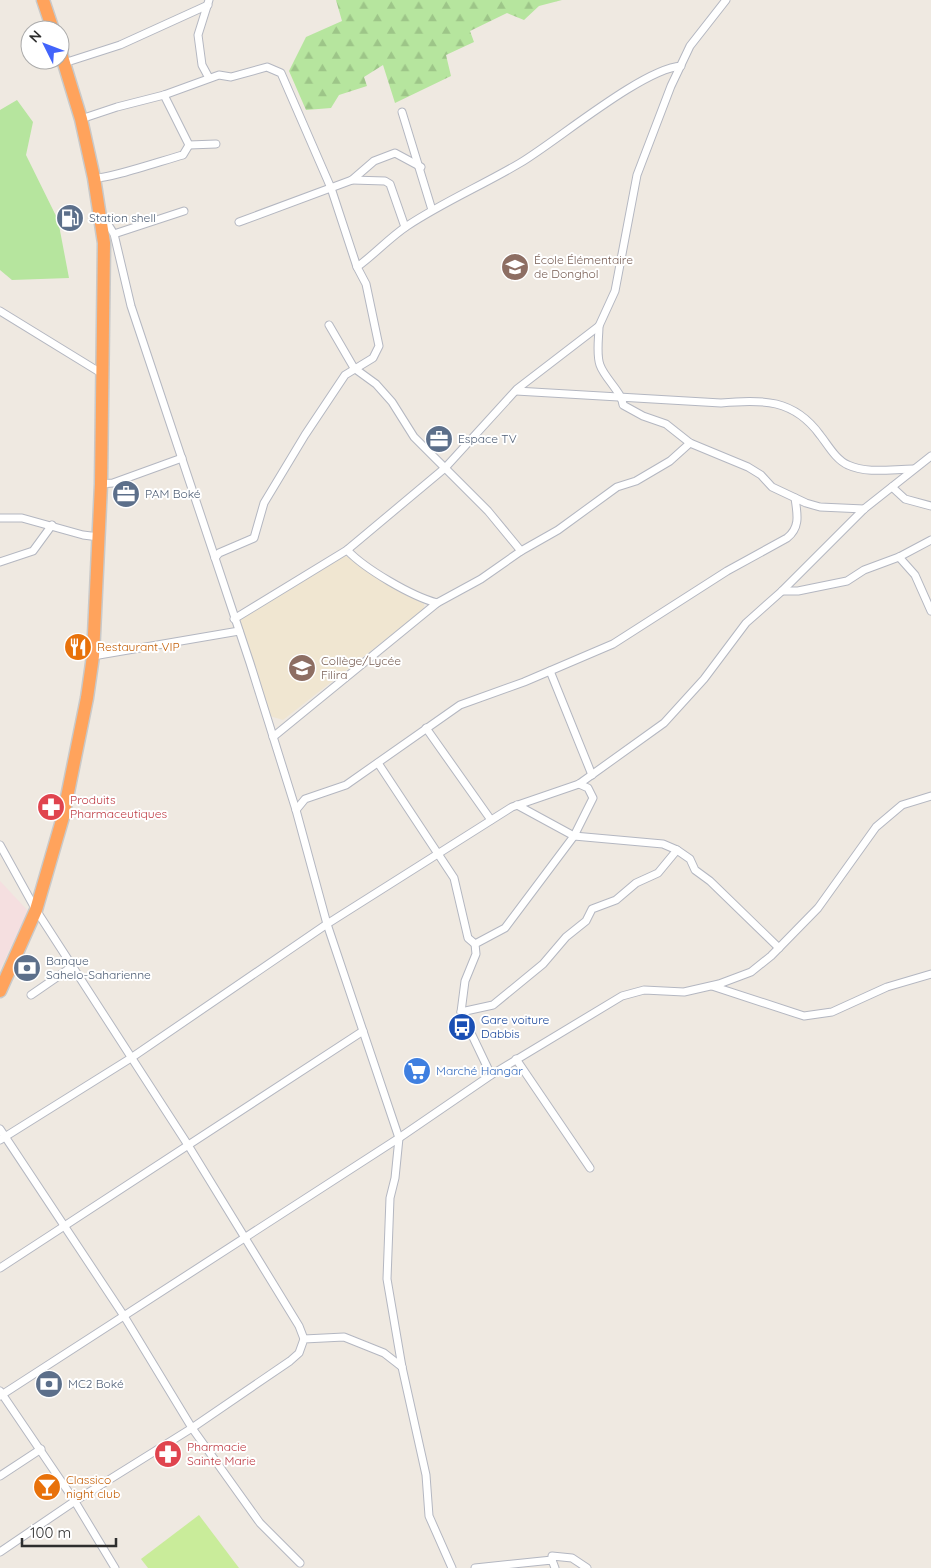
<svg xmlns="http://www.w3.org/2000/svg" width="931" height="1568" viewBox="0 0 931 1568" font-family="Quicksand,sans-serif">
  <style>
    .education { fill: #f0e6d1 }
    .medical { fill: #f5dfe0 }
    .grass { fill: #b6e59e }
    .forest { fill: url(#forest-firs) }
    .pitch { fill: #c9ec9a }
    .lines { fill: none; stroke-linecap: round; stroke-linejoin: round }
    .street-casing { stroke: #b4b7c1; stroke-width: 9 }
    .highway-casing { stroke: #c9c9c9; stroke-width: 15 }
    .street { stroke: #fff; stroke-width: 7 }
    .highway { stroke: #ffa35c; stroke-width: 12 }
    .labels { text-anchor: middle; stroke-width: 4; stroke-linejoin: round; paint-order: stroke }
    .service-label { font-size: 12px; fill: #4e5e75; stroke: #fff; text-anchor: start }
    .education-label { font-size: 12px; fill: #785e54; stroke: #fff; text-anchor: start }
    .food-label { font-size: 12px; fill: #c56008; stroke: #fff; text-anchor: start }
    .health-label { font-size: 12px; fill: #be3a42; stroke: #fff; text-anchor: start }
    .transit-label { font-size: 12px; fill: #164399; stroke: #fff; text-anchor: start }
    .shop-label { font-size: 12px; fill: #366cbe; stroke: #fff; text-anchor: start }
  </style>
  <defs>
    <pattern id="forest-firs" width="22" height="20" patternUnits="userSpaceOnUse" patternTransform="scale(1.25)"><rect width="22" height="20" fill="#b6e59e"/><path d="M5 1l3.5 6h-7zM16 11l3.5 6h-7z" fill="#9dc588"/></pattern>
  </defs>
  <rect width="100%" height="100%" fill="#efe9e1"/>
  <polygon class="education" points="343,554 424,604 424,609 283,720 270,716 240,620"/>
  <polygon class="medical" points="0,881 28,911 0,970"/>
  <polygon class="grass" points="17,100 33,122 26,155 58,220 69,278 12,280 0,270 0,110"/>
  <polygon class="forest" points="336,0 562,0 539,6 524,20 507,13 470,31 474,42 446,55 451,76 395,103 383,65 364,77 367,86 339,95 331,108 306,110 289,71 306,37 342,21"/>
  <polygon class="pitch" points="199,1515 239,1568 148,1568 141,1559"/>
  <g class="lines">
    <g class="street-casing">
      <g id="street">
        <polyline points="64,63 120,45 208,5"/>
        <polyline points="209,78 202,65 198,35 209,0"/>
        <polyline points="402,112 432,210"/>
        <polyline points="81,119 117,107 164,95 219,75 231,77 267,67 281,73 331,188 357,267 366,284 379,346 373,358 345,375 305,435 264,503 254,538 219,553 215,558"/>
        <polyline points="189,145 216,144"/>
        <path d="M94,178C106,180 167,159 183,155L189,145L164,95"/>
        <polyline points="352,180 385,181 390,184 405,227"/>
        <polyline points="102,215 114,234 131,306 250,663 296,810 327,924 399,1138 395,1178 390,1198 387,1279 402,1367 426,1475 429,1516 452,1568"/>
        <polyline points="239,222 352,180 374,161 395,153 421,167"/>
        <polyline points="114,234 184,211"/>
        <path d="M357,267C375,254 389,238 407,226C443,202 483,185 520,163C557,141 642,69 681,66"/>
        <polyline points="0,311 101,373"/>
        <polyline points="329,325 354,368 376,384 392,402 414,437 488,511 521,551"/>
        <path d="M599,326C599,337 596,354 600,365C605,379 622,392 623,405L643,416L666,424L690,443L748,467L761,475L772,487L806,503L820,507L864,509"/>
        <path d="M516,391L721,403C762,399 794,399 820,435C828,445 836,460 848,465C867,474 893,469 913,469"/>
        <polyline points="101,484 113,483 182,458"/>
        <polyline points="892,487 905,499 931,506"/>
        <polyline points="0,518 22,518 83,535 99,537"/>
        <polyline points="899,557 915,575 931,611"/>
        <polyline points="0,562 33,551 52,525"/>
        <polyline points="782,591 798,591 847,581 864,570 899,557 931,540"/>
        <polyline points="437,603 481,579 521,551 558,530 617,487 636,481 670,461 690,443"/>
        <polyline points="234,619 347,550 445,468 517,389 599,326 615,291 637,175 671,86 690,46 726,0"/>
        <polyline points="93,656 239,631"/>
        <polyline points="550,671 592,775"/>
        <polyline points="426,728 491,820"/>
        <path d="M273,737L437,603C411,596 365,569 347,550"/>
        <polyline points="378,763 454,878 468,938 475,944"/>
        <polyline points="517,805 574,836 663,844 677,850 690,859 695,870 710,881 779,948"/>
        <path d="M296,810L305,799L346,785L460,705L524,682L613,644L727,571L787,538C801,527 797,513 795,498"/>
        <polyline points="0,845 36,910 188,1145 299,1326 304,1339"/>
        <polyline points="712,986 804,1016 832,1012 887,987 931,974"/>
        <polyline points="31,995 73,966"/>
        <polyline points="461,1012 493,1005 543,964 566,937 586,921 592,909 616,900 636,883 658,873 677,850"/>
        <polyline points="516,1059 590,1168"/>
        <polyline points="491,1075 461,1012 465,981 476,954 475,944 505,928 574,836 593,798 588,788 579,784"/>
        <polyline points="0,1129 124,1316 192,1428 260,1523 300,1563"/>
        <polyline points="0,1140 131,1058 327,924 512,807 579,784 664,723 704,679 746,623 782,591 864,509 931,456"/>
        <polyline points="0,1268 363,1031"/>
        <polyline points="0,1391 74,1500 115,1568"/>
        <polyline points="0,1396 399,1138 491,1075 622,996 644,990 684,992 719,984 751,972 771,956 818,908 876,827 902,805 931,796"/>
        <polyline points="0,1476 41,1449"/>
        <polyline points="0,1552 75,1501 192,1428 290,1361 299,1353 304,1339 344,1337 384,1353 402,1367"/>
        <polyline points="552,1560 552,1556 572,1558 587,1568"/>
        <polyline points="475,1568 552,1560 555,1568"/>
      </g>
    </g>
    <g class="highway-casing">
      <g id="highway">
        <polyline points="43,0 53,30"/>
        <polyline points="0,991 36,910 63,817 87,698 93,656 101,484 104,243 94,178 81,119 60,50"/>
      </g>
    </g>
    <use href="#street" class="street"/>
    <use href="#highway" class="highway"/>
  </g>
  <defs>
    <g id="fuel-disc" transform="scale(1.4375)"><circle r="9.5" fill="#5c6f8a" stroke="#fff"/><path d="M-5.5-6h7V0h2V4h1.3V-2.5L3-4.5l.8-.8L6-3V5H2.5V1h-1V6h-7ZM-4.2-4.7v3.2H.2V-4.7Z" fill="#fff"/></g>
    <g id="school-disc" transform="scale(1.4375)"><circle r="9.5" fill="#8d6e63" stroke="#fff"/><path d="M0-5L7-2L0 1L-7-2ZM-4 1L0 2.5L4 1V4Q0 6-4 4Z" fill="#fff"/></g>
    <g id="office-disc" transform="scale(1.4375)"><circle r="9.5" fill="#5c6f8a" stroke="#fff"/><path d="M-6-3h4V-5.5h4V-3h4V5H-6ZM-1-4.5V-3h2v-1.5ZM-6 0V1H6V0Z" fill="#fff"/></g>
    <g id="restaurant-disc" transform="scale(1.4375)"><circle r="9.5" fill="#e8710a" stroke="#fff"/><path d="M-5-6h1v4h1v-4h1v4h1v-4h1v5L-1.5 .5V6h-2V.5L-5-1ZM5-6V6H3V1.5H1.5Q1.5-4 5-6Z" fill="#fff"/></g>
    <g id="pharmacy-disc" transform="scale(1.4375)"><circle r="9.5" fill="#e0444e" stroke="#fff"/><path d="M-2-6h4v4h4v4h-4v4h-4v-4h-4v-4h4Z" fill="#fff"/></g>
    <g id="bank-disc" transform="scale(1.4375)"><circle r="9.5" fill="#5c6f8a" stroke="#fff"/><path d="M-6-4H6V4H-6ZM0-2.3a2.3 2.3 0 1 0 0 4.6a2.3 2.3 0 1 0 0-4.6Z" fill="#fff"/></g>
    <g id="bus-disc" transform="scale(1.4375)"><circle r="9.5" fill="#1a4fb4" stroke="#fff"/><path d="M-5-6H5V4H4V6H2V4H-2V6H-4V4H-5ZM-3.5-4V0h7V-4ZM-3.5 1.2v1.5H-2V1.2ZM2 1.2v1.5H3.5V1.2Z" fill="#fff"/></g>
    <g id="supermarket-disc" transform="scale(1.4375)"><circle r="9.5" fill="#3f7fe0" stroke="#fff"/><path d="M-6-5.5h2.5l.6 2H6L4.5 2H-2.5L-4.4-4H-6ZM-1.5 3.2a1.3 1.3 0 1 0 .1 0ZM3 3.2a1.3 1.3 0 1 0 .1 0Z" fill="#fff"/></g>
    <g id="bar-disc" transform="scale(1.4375)"><circle r="9.5" fill="#e8710a" stroke="#fff"/><path d="M-6-5H6L.8 .8V4.5H3.5V6h-7V4.5H-.8V.8Z" fill="#fff"/></g>
  </defs>
  <g fill-rule="evenodd">
    <use href="#fuel-disc" x="70" y="218"/>
    <use href="#school-disc" x="515" y="267"/>
    <use href="#office-disc" x="439" y="439"/>
    <use href="#office-disc" x="126" y="494"/>
    <use href="#restaurant-disc" x="78" y="647"/>
    <use href="#school-disc" x="302" y="668"/>
    <use href="#pharmacy-disc" x="51" y="807"/>
    <use href="#bank-disc" x="27" y="968"/>
    <use href="#bus-disc" x="462" y="1027"/>
    <use href="#supermarket-disc" x="417" y="1071"/>
    <use href="#bank-disc" x="49" y="1384"/>
    <use href="#pharmacy-disc" x="168" y="1454"/>
    <use href="#bar-disc" x="47" y="1487"/>
  </g>
  <g class="labels">
    <g class="service-label">
      <text x="89" y="222">Station shell</text>
      <text x="458" y="443">Espace TV</text>
      <text x="145" y="498">PAM Boké</text>
      <text x="46" y="965">Banque<tspan x="46" dy="14">Sahelo-Saharienne</tspan></text>
      <text x="68" y="1388">MC2 Boké</text>
    </g>
    <g class="education-label">
      <text x="534" y="264">École Élémentaire<tspan x="534" dy="14">de Donghol</tspan></text>
      <text x="321" y="665">Collège/Lycée<tspan x="321" dy="14">Filira</tspan></text>
    </g>
    <g class="food-label">
      <text x="97" y="651">Restaurant VIP</text>
      <text x="66" y="1484">Classico<tspan x="66" dy="14">night club</tspan></text>
    </g>
    <g class="health-label">
      <text x="70" y="804">Produits<tspan x="70" dy="14">Pharmaceutiques</tspan></text>
      <text x="187" y="1451">Pharmacie<tspan x="187" dy="14">Sainte Marie</tspan></text>
    </g>
    <g class="transit-label">
      <text x="481" y="1024">Gare voiture<tspan x="481" dy="14">Dabbis</tspan></text>
    </g>
    <g class="shop-label">
      <text x="436" y="1075">Marché Hangar</text>
    </g>
  </g>
  <g transform="translate(45 45) rotate(312)"><circle r="24" fill="#ffffff" stroke="#ababab"/>
  <path d="M0-4L9 19L0 12L-9 19Z" fill="#4264fb"/>
  <text y="-8" font-size="14" font-weight="bold" text-anchor="middle" fill="#2e2e2e">N</text>
  </g>
  <path d="M22 1538v8h94v-8" fill="none" stroke="#2e2e2e" stroke-width="2.5"/>
  <text x="30" y="1538" font-size="15" fill="#2e2e2e" stroke="#ffffff" stroke-width="4" paint-order="stroke">100 m</text>
</svg>
